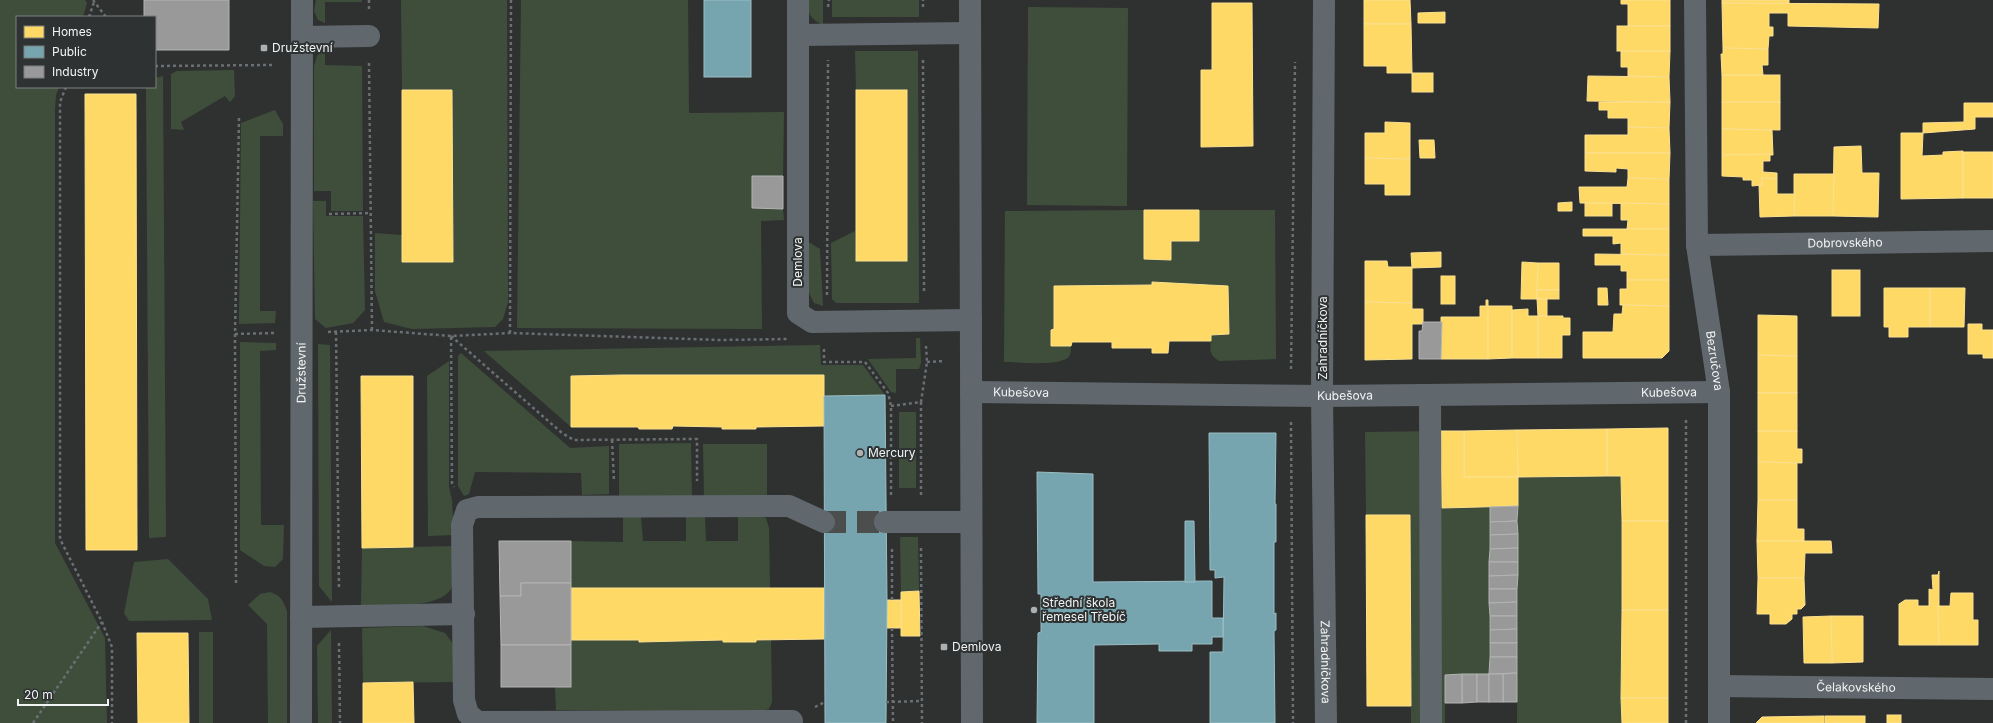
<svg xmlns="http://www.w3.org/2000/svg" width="1993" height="723" viewBox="0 0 1993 723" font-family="Inter,sans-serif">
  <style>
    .green { fill: #3f4e3b }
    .homes { fill: #ffd966; stroke: #fbe191 }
    .public { fill: #76a5af; stroke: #9bbdc4 }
    .industry { fill: #999; stroke: #b3b4b4 }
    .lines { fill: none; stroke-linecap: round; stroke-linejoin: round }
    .minor-tunnel { stroke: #4c4e4e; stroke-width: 22; stroke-dasharray: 22 11; stroke-linecap: butt }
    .path { stroke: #696f73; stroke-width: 2.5; stroke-dasharray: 3 3; stroke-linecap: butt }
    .minor { stroke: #61686d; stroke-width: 22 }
    .poi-dot { fill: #adb0b0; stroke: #2e3232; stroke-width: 1.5 }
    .labels { text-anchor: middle; stroke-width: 4; stroke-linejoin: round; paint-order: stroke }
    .poi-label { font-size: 12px; fill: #f1f4f4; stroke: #2e3232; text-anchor: start }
    .street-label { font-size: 12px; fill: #f1f4f4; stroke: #2e3232 }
  </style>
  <rect width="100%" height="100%" fill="#2f3131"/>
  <g class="green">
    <polygon points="0,0 85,0 87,3 83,17 17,17 17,87 59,87 56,95 55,110 55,543 105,638 107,723 0,723"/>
    <polygon points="316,0 362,0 362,2 325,2 325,23 318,20 314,11"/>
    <polygon points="401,0 507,0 508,302 503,319 495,327 412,329 384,322 375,291 375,233 402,235 402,262 453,261 452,90 402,90"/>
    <polygon points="521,0 688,0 689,113 784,112 783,176 752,176 752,208 783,209 784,220 761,221 762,329 517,328"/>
    <path d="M805,0H823V25C811,20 807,12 805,0Z"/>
    <rect x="832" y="0" width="87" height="17"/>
    <polygon points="1028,7 1128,8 1127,206 1027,205"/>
    <polygon points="325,49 325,65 362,66 363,211 331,211 331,191 314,191 314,66 317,56"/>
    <polygon points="855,51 918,51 919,303 836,303 832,299 831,243 855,231 856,261 907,261 907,90 856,90"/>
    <polygon points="234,70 235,96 230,102 225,96 181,122 184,130 171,129 171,74 177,71"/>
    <polygon points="163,76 166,537 149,538 146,87 155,87 155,78"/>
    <polygon points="275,110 283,124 283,136 260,136 260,311 276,311 275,323 239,324 241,123"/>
    <polygon points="313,201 326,201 326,216 363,216 365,310 353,323 326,328 315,319"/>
    <path d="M1144,210V259L1170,260L1171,241H1199V210H1275L1276,359L1219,361C1207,354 1211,347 1211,335L1229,334L1228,286H1211L1210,284H1166V282H1152V285L1054,286V329L1051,330V346H1071C1071,351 1071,357 1066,359C1053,366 1019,362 1004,362L1005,211Z"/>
    <polygon points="805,240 820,249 823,306 814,303 806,287"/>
    <polygon points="916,338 920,338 921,363 919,369 896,369 896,393 891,392 868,359 916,358"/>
    <polygon points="240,342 276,343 276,350 260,351 261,525 284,525 283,559 275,567 264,566 240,550"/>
    <polygon points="318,344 330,345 332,602 319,586"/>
    <polygon points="820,345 821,365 863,365 885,395 824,396 621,375 571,376 571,427 484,351"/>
    <polygon points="461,353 570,448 609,446 609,494 582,495 581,473 475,472 469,494 464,496 458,486 458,356"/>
    <polygon points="449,361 449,487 452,500 454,535 428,536 427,376"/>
    <rect x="899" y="412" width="17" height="76"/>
    <polygon points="1441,431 1442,508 1490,507 1489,674 1445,675 1445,723 1411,723 1410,515 1366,515 1365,432"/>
    <polygon points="691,443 692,498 619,499 619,444"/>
    <polygon points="703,444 767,444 767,497 704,498"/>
    <polygon points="1621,476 1622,723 1517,723 1518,477"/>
    <polygon points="759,515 766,518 769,528 770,588 571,588 571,541 623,542 623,517 641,517 643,541 686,541 686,517 705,517 706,541 738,541 738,516"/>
    <polygon points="900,537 918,537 919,591 901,592"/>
    <path d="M455,546C454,556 455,582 451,589C438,610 384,604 361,605L362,548Z"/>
    <polygon points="168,559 208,599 212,620 129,621 124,613 134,562"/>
    <path d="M270,592C281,596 283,600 287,611V723H268L267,624L248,605L260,594Z"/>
    <polygon points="423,626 445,633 453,644 456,682 363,683 362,628"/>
    <polygon points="331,630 332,723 318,723 317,646"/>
    <polygon points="213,632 213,723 199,723 199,632"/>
    <polygon points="571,640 639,640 639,642 723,640 723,642 771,640 772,702 769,709 759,712 556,710 555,687 571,686"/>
  </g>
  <g class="homes">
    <polygon points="1364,0 1410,0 1411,24 1364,24"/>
    <polygon points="1621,0 1670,0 1670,26 1628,26 1628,4 1621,4"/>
    <polygon points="1722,0 1789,0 1789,4 1722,3"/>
    <polygon points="1212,3 1252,3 1253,146 1201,147 1201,70 1212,70"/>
    <polygon points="1722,3 1879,4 1878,28 1788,26 1788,13 1769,13 1769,27 1773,27 1773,36 1769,36 1768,49 1723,48"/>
    <polygon points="1445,12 1445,23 1418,23 1418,13"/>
    <polygon points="1364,24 1411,24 1412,73 1387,73 1387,66 1364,66"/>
    <rect x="1617" y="26" width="53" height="25"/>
    <polygon points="1723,48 1768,49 1768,65 1762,65 1763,75 1722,75 1721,54 1723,54"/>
    <polygon points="1621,51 1670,51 1669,77 1628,76 1628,67 1621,67"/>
    <rect x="1412" y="73" width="21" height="19"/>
    <rect x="1722" y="75" width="58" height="27"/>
    <polygon points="1588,76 1669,77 1670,102 1587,101"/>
    <polygon points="402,90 452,90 453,262 402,262"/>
    <rect x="856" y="90" width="51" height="171"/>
    <polygon points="85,94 136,94 137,550 86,550"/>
    <polygon points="1599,102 1670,102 1669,128 1628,127 1628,118 1608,118 1608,110 1599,110"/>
    <polygon points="1722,102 1780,102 1780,130 1722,129"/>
    <polygon points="1964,103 1993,103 1993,117 1975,117 1975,129 1923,133 1923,123 1964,122"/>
    <polygon points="1385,122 1410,123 1410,159 1365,158 1365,133 1385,133"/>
    <polygon points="1628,127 1669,128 1670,153 1585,153 1585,135 1628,135"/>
    <polygon points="1722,129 1772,130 1773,155 1722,155"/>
    <polygon points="1901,133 1923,133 1922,156 1943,155 1943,152 1963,151 1963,198 1901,199"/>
    <polygon points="1419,140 1434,140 1435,158 1420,158"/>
    <polygon points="1861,146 1862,173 1879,173 1878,217 1833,216 1834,147"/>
    <rect x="1963" y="152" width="30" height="46"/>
    <polygon points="1585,153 1670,153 1669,179 1628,178 1628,169 1616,168 1616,172 1585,171"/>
    <polygon points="1770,154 1770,161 1763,161 1763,172 1777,173 1777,179 1762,178 1762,185 1752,186 1752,180 1743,180 1743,177 1722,176 1722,155"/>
    <polygon points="1365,158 1410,159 1410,195 1385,195 1385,184 1365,184"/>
    <polygon points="1794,174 1834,174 1833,216 1794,216"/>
    <polygon points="1628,178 1669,179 1669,204 1580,203 1579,187 1627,187"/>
    <polygon points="1762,178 1777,179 1777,194 1795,194 1794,216 1760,217 1759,185 1762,185"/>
    <polygon points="1572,202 1572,211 1558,211 1558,203"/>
    <rect x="1585" y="203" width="27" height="13"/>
    <polygon points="1621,203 1669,204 1669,229 1627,229 1628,220 1621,220"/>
    <polygon points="1144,210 1199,210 1199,241 1171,241 1171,260 1144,259"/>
    <polygon points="1583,229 1669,229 1669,255 1621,254 1621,243 1613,244 1613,236 1583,236"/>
    <polygon points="1441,252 1441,267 1412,268 1411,253"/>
    <polygon points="1595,254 1669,255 1669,280 1627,280 1627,271 1621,271 1621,265 1595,265"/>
    <polygon points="1365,261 1387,261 1388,267 1412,267 1412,303 1365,302"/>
    <polygon points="1522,262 1538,263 1537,299 1521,299"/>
    <polygon points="1538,263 1559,263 1559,290 1537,290"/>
    <rect x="1832" y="270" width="28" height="46"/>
    <rect x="1441" y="276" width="14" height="28"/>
    <polygon points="1627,280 1669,280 1669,306 1620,305 1620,289 1627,289"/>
    <polygon points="1152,282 1228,286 1229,334 1211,335 1211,341 1169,341 1168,353 1152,353 1152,348 1112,348 1112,342 1072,342 1071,346 1051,346 1051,330 1054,329 1054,286 1152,285"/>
    <polygon points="1598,288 1607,288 1608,305 1598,305"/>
    <polygon points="1884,288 1930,288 1930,327 1908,327 1908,337 1889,337 1889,327 1884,327"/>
    <polygon points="1930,288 1965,288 1964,327 1930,327"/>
    <rect x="1537" y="290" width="22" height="9"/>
    <polygon points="1537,299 1547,299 1547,316 1538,316"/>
    <polygon points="1486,300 1488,300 1488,359 1441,359 1441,317 1480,317 1480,306 1486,306"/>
    <polygon points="1365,302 1412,303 1412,309 1423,309 1423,324 1412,324 1412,359 1365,360"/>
    <polygon points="1623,305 1669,306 1669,351 1662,358 1583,358 1583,332 1613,332 1614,314 1622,314"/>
    <polygon points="1488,306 1512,306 1512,358 1488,359"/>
    <polygon points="1528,309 1528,316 1538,316 1538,358 1512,358 1512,310"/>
    <polygon points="1758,315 1797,316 1797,356 1758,355"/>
    <polygon points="1538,316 1563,316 1563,318 1570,318 1570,335 1562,335 1562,358 1538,358"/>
    <polygon points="1968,324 1982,324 1982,330 1993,330 1993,358 1983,358 1983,354 1968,354"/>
    <polygon points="1758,355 1797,356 1797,393 1758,393"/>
    <polygon points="621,375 824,375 824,426 756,427 756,429 722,429 722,427 673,426 672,429 639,429 638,427 571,427 571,376"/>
    <polygon points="361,376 413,376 413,547 362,548"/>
    <rect x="1758" y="393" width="39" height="38"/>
    <polygon points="1668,428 1668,521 1622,521 1621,476 1607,476 1607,429"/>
    <polygon points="1607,429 1607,476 1518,477 1517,430"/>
    <polygon points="1517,430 1518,477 1464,477 1464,431"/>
    <polygon points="1441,431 1464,431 1464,477 1518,477 1518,506 1442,508"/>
    <polygon points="1758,431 1797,431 1797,449 1802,449 1802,463 1758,462"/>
    <polygon points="1758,462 1797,463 1797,500 1758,500"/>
    <polygon points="1758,500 1797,500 1797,529 1804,529 1804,541 1757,541"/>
    <polygon points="1366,515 1410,515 1411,706 1367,706"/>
    <rect x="1622" y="521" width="46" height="89"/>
    <polygon points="1757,541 1831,541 1832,553 1805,553 1804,578 1758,578"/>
    <polygon points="1939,571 1939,645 1899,645 1899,604 1905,600 1918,600 1918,606 1929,606 1929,589 1933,590 1932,575 1938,575"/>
    <polygon points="1758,578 1804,578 1805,605 1801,609 1797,609 1797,614 1792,614 1792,619 1786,624 1770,624 1770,614 1757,614"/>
    <polygon points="571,588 824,588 824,639 756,640 756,642 723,642 723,640 639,642 639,640 571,640"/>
    <polygon points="919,591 920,636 901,636 901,592"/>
    <polygon points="1951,593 1973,593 1973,620 1978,620 1978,645 1939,645 1938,606 1950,606"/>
    <rect x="887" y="600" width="14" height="28"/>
    <polygon points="1622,610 1668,610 1668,698 1621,698"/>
    <polygon points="1831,616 1863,616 1863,662 1832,663"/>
    <polygon points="1831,616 1832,663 1804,663 1803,617"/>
    <polygon points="137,633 188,633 189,723 138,723"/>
    <polygon points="413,682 414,723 363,723 363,683"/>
    <polygon points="1621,698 1668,698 1668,723 1622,723"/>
    <rect x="1887" y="715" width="14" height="8"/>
    <polygon points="1824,716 1824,723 1756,723 1762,717"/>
    <rect x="1825" y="716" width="40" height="7"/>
  </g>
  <g class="public">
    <rect x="704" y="0" width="47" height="77"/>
    <polygon points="885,395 887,600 886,723 825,723 824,396"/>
    <polygon points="1209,433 1276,433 1275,504 1276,504 1276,542 1274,542 1274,614 1276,613 1276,630 1274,631 1275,723 1210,723 1210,652 1223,652 1224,577 1215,578 1215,570 1210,570"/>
    <polygon points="1037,472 1093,474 1093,582 1212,581 1212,618 1223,618 1223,637 1212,637 1212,644 1192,644 1192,651 1159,651 1159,644 1094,645 1094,723 1037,723 1038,633 1041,632 1041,594 1038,594"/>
    <polygon points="1185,521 1194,521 1195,582 1185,582"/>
  </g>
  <g class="industry">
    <polygon points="144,0 229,0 229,50 155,50 155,17 144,17"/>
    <polygon points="752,176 783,176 783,209 752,208"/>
    <polygon points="1423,322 1442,322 1441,359 1419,359 1419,331 1422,331"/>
    <polygon points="1518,506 1517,521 1490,522 1490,507"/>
    <polygon points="1517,521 1518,534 1490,535 1490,522"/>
    <polygon points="1518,534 1518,548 1490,549 1490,535"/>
    <polygon points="499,541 571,541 571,583 521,583 521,596 500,596"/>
    <polygon points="1518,548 1518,562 1489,562 1490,549"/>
    <polygon points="1489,562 1518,562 1518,575 1489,576"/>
    <polygon points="1518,575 1517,589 1489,589 1489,576"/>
    <polygon points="521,583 571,583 571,645 501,645 500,596 521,596"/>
    <polygon points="1489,589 1517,589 1517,602 1489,603"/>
    <polygon points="1517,602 1517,616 1490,616 1489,603"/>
    <polygon points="1490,616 1517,616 1517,629 1490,630"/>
    <polygon points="1517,629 1517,643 1490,643 1490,630"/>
    <rect x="1490" y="643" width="27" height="14"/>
    <rect x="501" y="645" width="70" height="42"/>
    <polygon points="1490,657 1517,657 1517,673 1489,674"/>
    <polygon points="1517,673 1517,702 1503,702 1503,674"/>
    <polygon points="1462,674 1477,674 1477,702 1462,703"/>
    <polygon points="1462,674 1462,703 1445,703 1445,675"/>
    <rect x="1477" y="674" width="12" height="28"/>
    <rect x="1489" y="674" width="14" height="28"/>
  </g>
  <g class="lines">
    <polyline class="minor-tunnel" points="824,522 885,522"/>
    <g class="path">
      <polyline points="93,0 106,17"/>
      <polyline points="369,0 369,10"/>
      <polyline points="828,7 829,0"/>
      <polyline points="923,7 923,0"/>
      <polyline points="89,17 94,2"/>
      <polyline points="923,60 924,293"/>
      <polyline points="369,63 372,330"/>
      <polyline points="155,66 274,65"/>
      <polyline points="66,87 60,102 60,539 102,622 112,647 112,723"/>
      <polyline points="329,214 371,213"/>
      <polyline points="827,295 828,60"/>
      <polyline points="328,332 372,330 451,336 510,333 721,340 788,339"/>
      <polyline points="336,332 339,590"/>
      <polyline points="510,333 511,0"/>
      <polyline points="235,334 275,333"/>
      <polyline points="451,336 562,433 574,440 697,439 697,481"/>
      <polyline points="451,337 452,483 454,487"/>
      <polyline points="824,349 824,362 865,362 888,393 891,406 891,496"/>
      <polyline points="927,362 945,361"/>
      <polyline points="1291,369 1295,62"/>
      <polyline points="921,402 921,495"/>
      <polyline points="891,406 921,402 927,362 926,346"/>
      <polyline points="1291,422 1293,723"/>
      <polyline points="612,440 614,481"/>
      <polyline points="921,548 922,723"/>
      <polyline points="892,549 892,600"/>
      <polyline points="236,583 235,334 239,118"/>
      <polyline points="892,628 893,723"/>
      <polyline points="339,643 340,723"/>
      <polyline points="886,702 922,701"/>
      <polyline points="815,707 825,702"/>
      <polyline points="33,723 102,622"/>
      <polyline points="1686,723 1686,418"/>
    </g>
    <g class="minor">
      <polyline points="798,0 798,313 812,322 971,320"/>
      <polyline points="970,0 972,723"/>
      <path id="s1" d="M1324,0L1322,396L1326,723"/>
      <path id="s2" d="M1695,0L1697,245L1719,392V723"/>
      <polyline points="798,35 970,33"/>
      <polyline points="302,37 369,36"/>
      <path id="s3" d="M1697,245L1993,241"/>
      <path id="s4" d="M971,392L1322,396L1719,392"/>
      <polyline points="1430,395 1431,723"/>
      <polyline points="885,522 971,522"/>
      <polyline points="301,617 464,614"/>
      <path id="s5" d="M1719,686L1993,689"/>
      <polyline points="792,721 478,722 468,714 464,700 462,525 467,510 478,507 789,506 824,522"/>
      <path id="s6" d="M301,723L302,0"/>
    </g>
  </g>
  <g class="poi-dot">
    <rect x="260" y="44" width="8" height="8" rx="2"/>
    <circle cx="860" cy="453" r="4"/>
    <circle cx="1034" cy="610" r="4"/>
    <rect x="940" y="643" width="8" height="8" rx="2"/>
  </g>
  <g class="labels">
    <g class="poi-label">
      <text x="272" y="52">Družstevní</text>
      <text x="868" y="457">Mercury</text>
      <text x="1042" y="607">Střední škola<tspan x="1042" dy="14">řemesel Třebíč</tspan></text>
      <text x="952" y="651">Demlova</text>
    </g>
    <g class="street-label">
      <text dy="4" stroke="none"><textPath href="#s3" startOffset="148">Dobrovského</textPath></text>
      <text transform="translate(798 262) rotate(-90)" y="4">Demlova</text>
      <text transform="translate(1323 338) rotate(-90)" y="4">Zahradníčkova</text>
      <text dy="4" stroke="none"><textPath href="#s2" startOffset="362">Bezručova</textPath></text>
      <text dy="4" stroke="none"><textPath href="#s6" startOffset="350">Družstevní</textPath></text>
      <text dy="4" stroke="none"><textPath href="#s4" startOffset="698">Kubešova</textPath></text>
      <text dy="4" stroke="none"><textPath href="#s4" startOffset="50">Kubešova</textPath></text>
      <text dy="4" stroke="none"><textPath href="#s4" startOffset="374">Kubešova</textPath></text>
      <text dy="4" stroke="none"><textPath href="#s1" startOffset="662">Zahradníčkova</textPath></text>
      <text dy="4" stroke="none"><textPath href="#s5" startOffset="137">Čelakovského</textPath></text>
    </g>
  </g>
  <rect x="16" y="16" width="140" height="72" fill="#2e3232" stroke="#7c8080"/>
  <rect x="24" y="26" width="20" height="12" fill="#ffd966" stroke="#7c8080"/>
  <text x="52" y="36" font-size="12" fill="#f1f4f4">Homes</text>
  <rect x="24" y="46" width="20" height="12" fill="#76a5af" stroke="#7c8080"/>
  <text x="52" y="56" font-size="12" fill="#f1f4f4">Public</text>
  <rect x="24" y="66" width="20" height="12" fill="#999999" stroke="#7c8080"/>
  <text x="52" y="76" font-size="12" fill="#f1f4f4">Industry</text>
  <path d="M18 699v6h90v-6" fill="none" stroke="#f1f4f4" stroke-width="2"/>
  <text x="24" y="699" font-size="12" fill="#f1f4f4" stroke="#2e3232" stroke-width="3" paint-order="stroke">20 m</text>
</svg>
